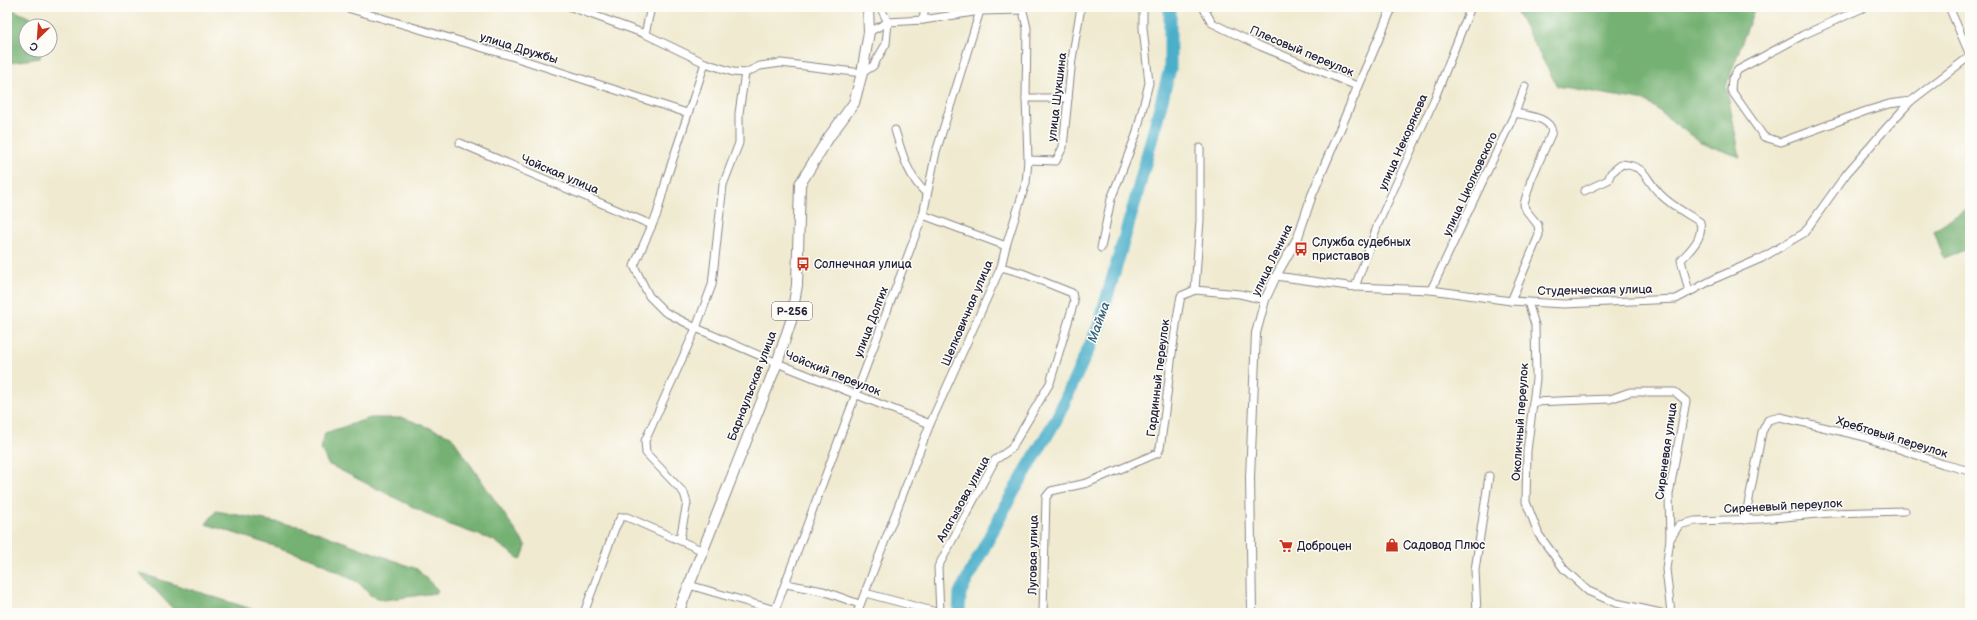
<svg xmlns="http://www.w3.org/2000/svg" width="1977" height="620" viewBox="0 0 1977 620" font-family="'Balsamiq Sans',sans-serif">
  <style>
    .forest { fill: #74b172; stroke: #4b6a56 }
    .lines { fill: none; stroke-linecap: round; stroke-linejoin: round }
    .river { stroke: #4bafca; stroke-width: 13 }
    .minor-casing { stroke: #898686; stroke-width: 9 }
    .tertiary-casing { stroke: #898686; stroke-width: 10 }
    .primary-casing { stroke: #898686; stroke-width: 12 }
    .minor { stroke: #fff; stroke-width: 7 }
    .tertiary { stroke: #fff; stroke-width: 8 }
    .primary { stroke: #fff; stroke-width: 10 }
    .labels { text-anchor: middle; stroke-width: 3; stroke-linejoin: round; paint-order: stroke }
    .shield { fill: #fdfcf7; stroke: #646373; stroke-width: 1 }
    .shield-label { font-size: 11px; font-weight: bold; fill: #22223b }
    .street-label { font-size: 12px; fill: #22223b; stroke: #fdfcf7 }
    .poi-label { font-size: 12px; fill: #22223b; stroke: #fdfcf7; text-anchor: start }
    .water-label { font-size: 13px; font-style: italic; fill: #34617b; stroke: #fdfcf7 }
  </style>
  <rect width="100%" height="100%" fill="#fdfcf7"/>
  <filter id="ink" filterUnits="userSpaceOnUse"><feTurbulence type="fractalNoise" baseFrequency=".025" numOctaves="2"/><feDisplacementMap in="SourceGraphic" scale="8" xChannelSelector="R" yChannelSelector="G"/><feConvolveMatrix kernelMatrix="1 2 1 2 8 2 1 2 1" color-interpolation-filters="sRGB"/></filter>
  <filter id="wash" filterUnits="userSpaceOnUse"><feTurbulence type="fractalNoise" baseFrequency=".012" numOctaves="4" result="noise"/><feDisplacementMap in="SourceGraphic" scale="16" xChannelSelector="R" yChannelSelector="G"/><feGaussianBlur stdDeviation="0.9" result="paint"/><feColorMatrix in="noise" values="0 0 0 0 0 0 0 0 0 0 0 0 0 0 0 0 0 1.4 0 .05"/><feComposite in="paint" operator="in"/></filter>
  <g filter="url(#wash)">
    <rect width="100%" height="100%" fill="#f0ead0"/>
    <g class="forest">
      <polygon points="7,7 47,26 26,26 26,50 42,50 40,58 7,63"/>
      <polygon points="1514,7 1755,7 1726,86 1740,157 1701,143 1646,101 1557,86"/>
      <polygon points="1970,206 1970,248 1944,258 1934,231"/>
      <polygon points="370,418 404,418 451,436 526,546 521,560 493,540 447,524 328,464 321,449 325,433"/>
      <polygon points="216,511 303,527 417,569 438,590 436,593 384,600 370,595 359,583 314,559 206,524"/>
      <polygon points="139,573 264,613 177,613"/>
    </g>
    <g class="lines">
      <polyline class="river" points="959,613 960,593 1011,496 1056,420 1098,328 1136,198 1170,69 1170,7"/>
    </g>
  </g>
  <g filter="url(#ink)">
    <g class="lines">
      <g class="minor-casing">
        <g id="minor">
          <polyline points="344,7 514,57 687,113"/>
          <polyline points="571,7 645,34 705,63 733,72 745,73 760,66 781,63 862,73 873,66 886,44 888,22 880,7"/>
          <polyline points="1203,7 1212,23 1260,46 1357,86"/>
          <polyline points="1865,7 1803,35 1738,70 1732,79 1731,90 1764,137 1781,142 1866,111 1889,104 1911,101"/>
          <polyline points="1949,7 1970,55"/>
          <polyline points="923,20 925,7"/>
          <polyline points="869,32 888,22 923,20 980,11 1022,10"/>
          <polyline points="645,34 651,7"/>
          <polyline points="705,63 667,177 657,214 634,266 649,296 665,312 696,328 777,363 930,424"/>
          <polyline points="1026,98 1068,98"/>
          <path d="M895,130C902,153 908,177 926,193"/>
          <polyline points="460,143 652,225"/>
          <polyline points="1028,160 1056,161 1063,147 1072,59 1081,7"/>
          <path d="M1584,191L1608,180L1611,173L1622,164C1648,167 1644,178 1659,193C1671,206 1686,213 1700,222C1704,238 1691,249 1681,260L1689,292"/>
          <polyline points="923,215 1006,246"/>
          <polyline points="1101,248 1111,199 1136,135 1149,83 1143,28 1143,7"/>
          <polyline points="1276,276 1355,287 1431,290 1511,301 1564,304 1676,299 1716,278 1762,258 1804,233 1847,173 1888,126 1911,101 1970,56"/>
          <polyline points="1355,287 1378,224 1434,100 1471,7"/>
          <polyline points="1195,290 1200,220 1200,148"/>
          <polyline points="1431,290 1515,113 1525,86"/>
          <path d="M1511,301L1539,235L1538,225L1525,209L1524,204L1531,180L1552,132C1550,117 1528,116 1515,113"/>
          <polyline points="1528,302 1535,325 1536,379 1527,451 1526,502 1539,535 1564,569 1588,591 1616,603 1661,613"/>
          <polyline points="1533,402 1610,399 1630,392 1675,392 1686,401 1669,494 1670,539 1666,569 1671,613"/>
          <polyline points="1745,520 1762,432 1768,420 1780,417 1861,436 1943,464 1970,471"/>
          <polyline points="680,539 687,503 684,493 646,453 645,441 696,328 712,285 723,185 739,143 739,113 745,73"/>
          <polyline points="1670,539 1679,525 1695,521 1760,519 1830,513 1905,511"/>
          <polyline points="786,584 823,591 859,604"/>
          <polyline points="689,585 775,610"/>
          <polyline points="865,593 940,613"/>
          <polyline points="584,613 615,528 621,517 627,517 701,550"/>
          <polyline points="774,613 923,215 936,152 980,11"/>
          <polyline points="857,613 930,424 1001,267 1006,246 1026,183 1028,160 1026,98 1027,28 1022,7"/>
          <polyline points="940,613 938,567 995,460 1011,449 1050,383 1074,302 1072,293 1022,273 1001,267"/>
          <path d="M1043,613L1046,497L1051,491L1087,483L1158,453L1160,448C1168,397 1171,346 1181,296L1195,290L1240,294L1265,300"/>
          <polyline points="1477,613 1475,570 1489,476"/>
        </g>
      </g>
      <g class="tertiary-casing">
        <polyline id="tertiary" points="1252,613 1250,477 1256,333 1265,300 1276,276 1298,237 1312,195 1392,7"/>
      </g>
      <g class="primary-casing">
        <polyline id="primary" points="678,613 777,363 791,321 797,285 800,184 829,137 854,103 862,73 869,32 868,7"/>
      </g>
      <use href="#minor" class="minor"/>
      <use href="#tertiary" class="tertiary"/>
      <use href="#primary" class="primary"/>
    </g>
  </g>
  <defs>
    <g id="bus-bare" transform="scale(1.08)"><path d="M-5-6H5V4H4V6H2V4H-2V6H-4V4H-5ZM-3.5-4V0h7V-4ZM-3.5 1.2v1.5H-2V1.2ZM2 1.2v1.5H3.5V1.2Z" fill="#c8321e" stroke="#fdfcf7" stroke-width="2.5" paint-order="stroke"/></g>
    <g id="shop-bare" transform="scale(1.08)"><path d="M-5-2.5h2.3a2.7 3.5 0 0 1 5.4 0H5L5.5 6h-11ZM-1.5-2.5h3a1.5 2.3 0 0 0-3 0Z" fill="#c8321e" stroke="#fdfcf7" stroke-width="2.5" paint-order="stroke"/></g>
    <g id="supermarket-bare" transform="scale(1.08)"><path d="M-6-5.5h2.5l.6 2H6L4.5 2H-2.5L-4.4-4H-6ZM-1.5 3.2a1.3 1.3 0 1 0 .1 0ZM3 3.2a1.3 1.3 0 1 0 .1 0Z" fill="#c8321e" stroke="#fdfcf7" stroke-width="2.5" paint-order="stroke"/></g>
  </defs>
  <g fill-rule="evenodd">
    <use href="#bus-bare" x="1301" y="249"/>
    <use href="#bus-bare" x="803" y="264"/>
    <use href="#shop-bare" x="1392" y="545"/>
    <use href="#supermarket-bare" x="1286" y="546"/>
  </g>
  <g class="labels">
    <rect class="shield" x="772" y="302" width="40" height="18" rx="3"/>
    <g class="shield-label">
      <text x="792" y="315">Р-256</text>
    </g>
    <g class="street-label">
      <text transform="translate(519 48) rotate(17)" y="4">улица Дружбы</text>
      <text transform="translate(1302 51) rotate(23)" y="4">Плесовый переулок</text>
      <text transform="translate(1057 97) rotate(-83)" y="4">улица Шукшина</text>
      <text transform="translate(1403 142) rotate(-66)" y="4">улица Некорякова</text>
      <text transform="translate(560 174) rotate(23)" y="4">Чойская улица</text>
      <text transform="translate(1470 184) rotate(-65)" y="4">улица Циолковского</text>
      <text transform="translate(1272 260) rotate(-64)" y="4">улица Ленина</text>
      <text transform="translate(1595 290) rotate(-1)" y="4">Студенческая улица</text>
      <text transform="translate(967 313) rotate(-67)" y="4">Шелковичная улица</text>
      <text transform="translate(871 322) rotate(-69)" y="4">улица Долгих</text>
      <text transform="translate(833 373) rotate(22)" y="4">Чойский переулок</text>
      <text transform="translate(1158 378) rotate(-83)" y="4">Гардинный переулок</text>
      <text transform="translate(752 386) rotate(-69)" y="4">Барнаульская улица</text>
      <text transform="translate(1520 422) rotate(-86)" y="4">Околичный переулок</text>
      <text transform="translate(1892 437) rotate(17)" y="4">Хребтовый переулок</text>
      <text transform="translate(1666 451) rotate(-82)" y="4">Сиреневая улица</text>
      <text transform="translate(963 499) rotate(-61)" y="4">Алагызова улица</text>
      <text transform="translate(1783 506) rotate(-3)" y="4">Сиреневый переулок</text>
      <text transform="translate(1033 555) rotate(-89)" y="4">Луговая улица</text>
    </g>
    <g class="poi-label">
      <text x="1312" y="246">Служба судебных<tspan x="1312" dy="14">приставов</tspan></text>
      <text x="814" y="268">Солнечная улица</text>
      <text x="1403" y="549">Садовод Плюс</text>
      <text x="1297" y="550">Доброцен</text>
    </g>
    <g class="water-label">
      <text transform="translate(1098 322) rotate(-70)" y="5">Майма</text>
    </g>
  </g>
  <rect width="1977" height="620" fill="none" stroke="#fdfcf7" stroke-width="24"/>
  <g transform="translate(38 38) rotate(205)"><circle r="19" fill="#fdfcf7" stroke="#a5a5ac"/>
  <path d="M0-3L7 15L0 10L-7 15Z" fill="#c8321e"/>
  <text y="-6" font-size="11" font-weight="bold" text-anchor="middle" fill="#22223b">С</text>
  </g>
</svg>
